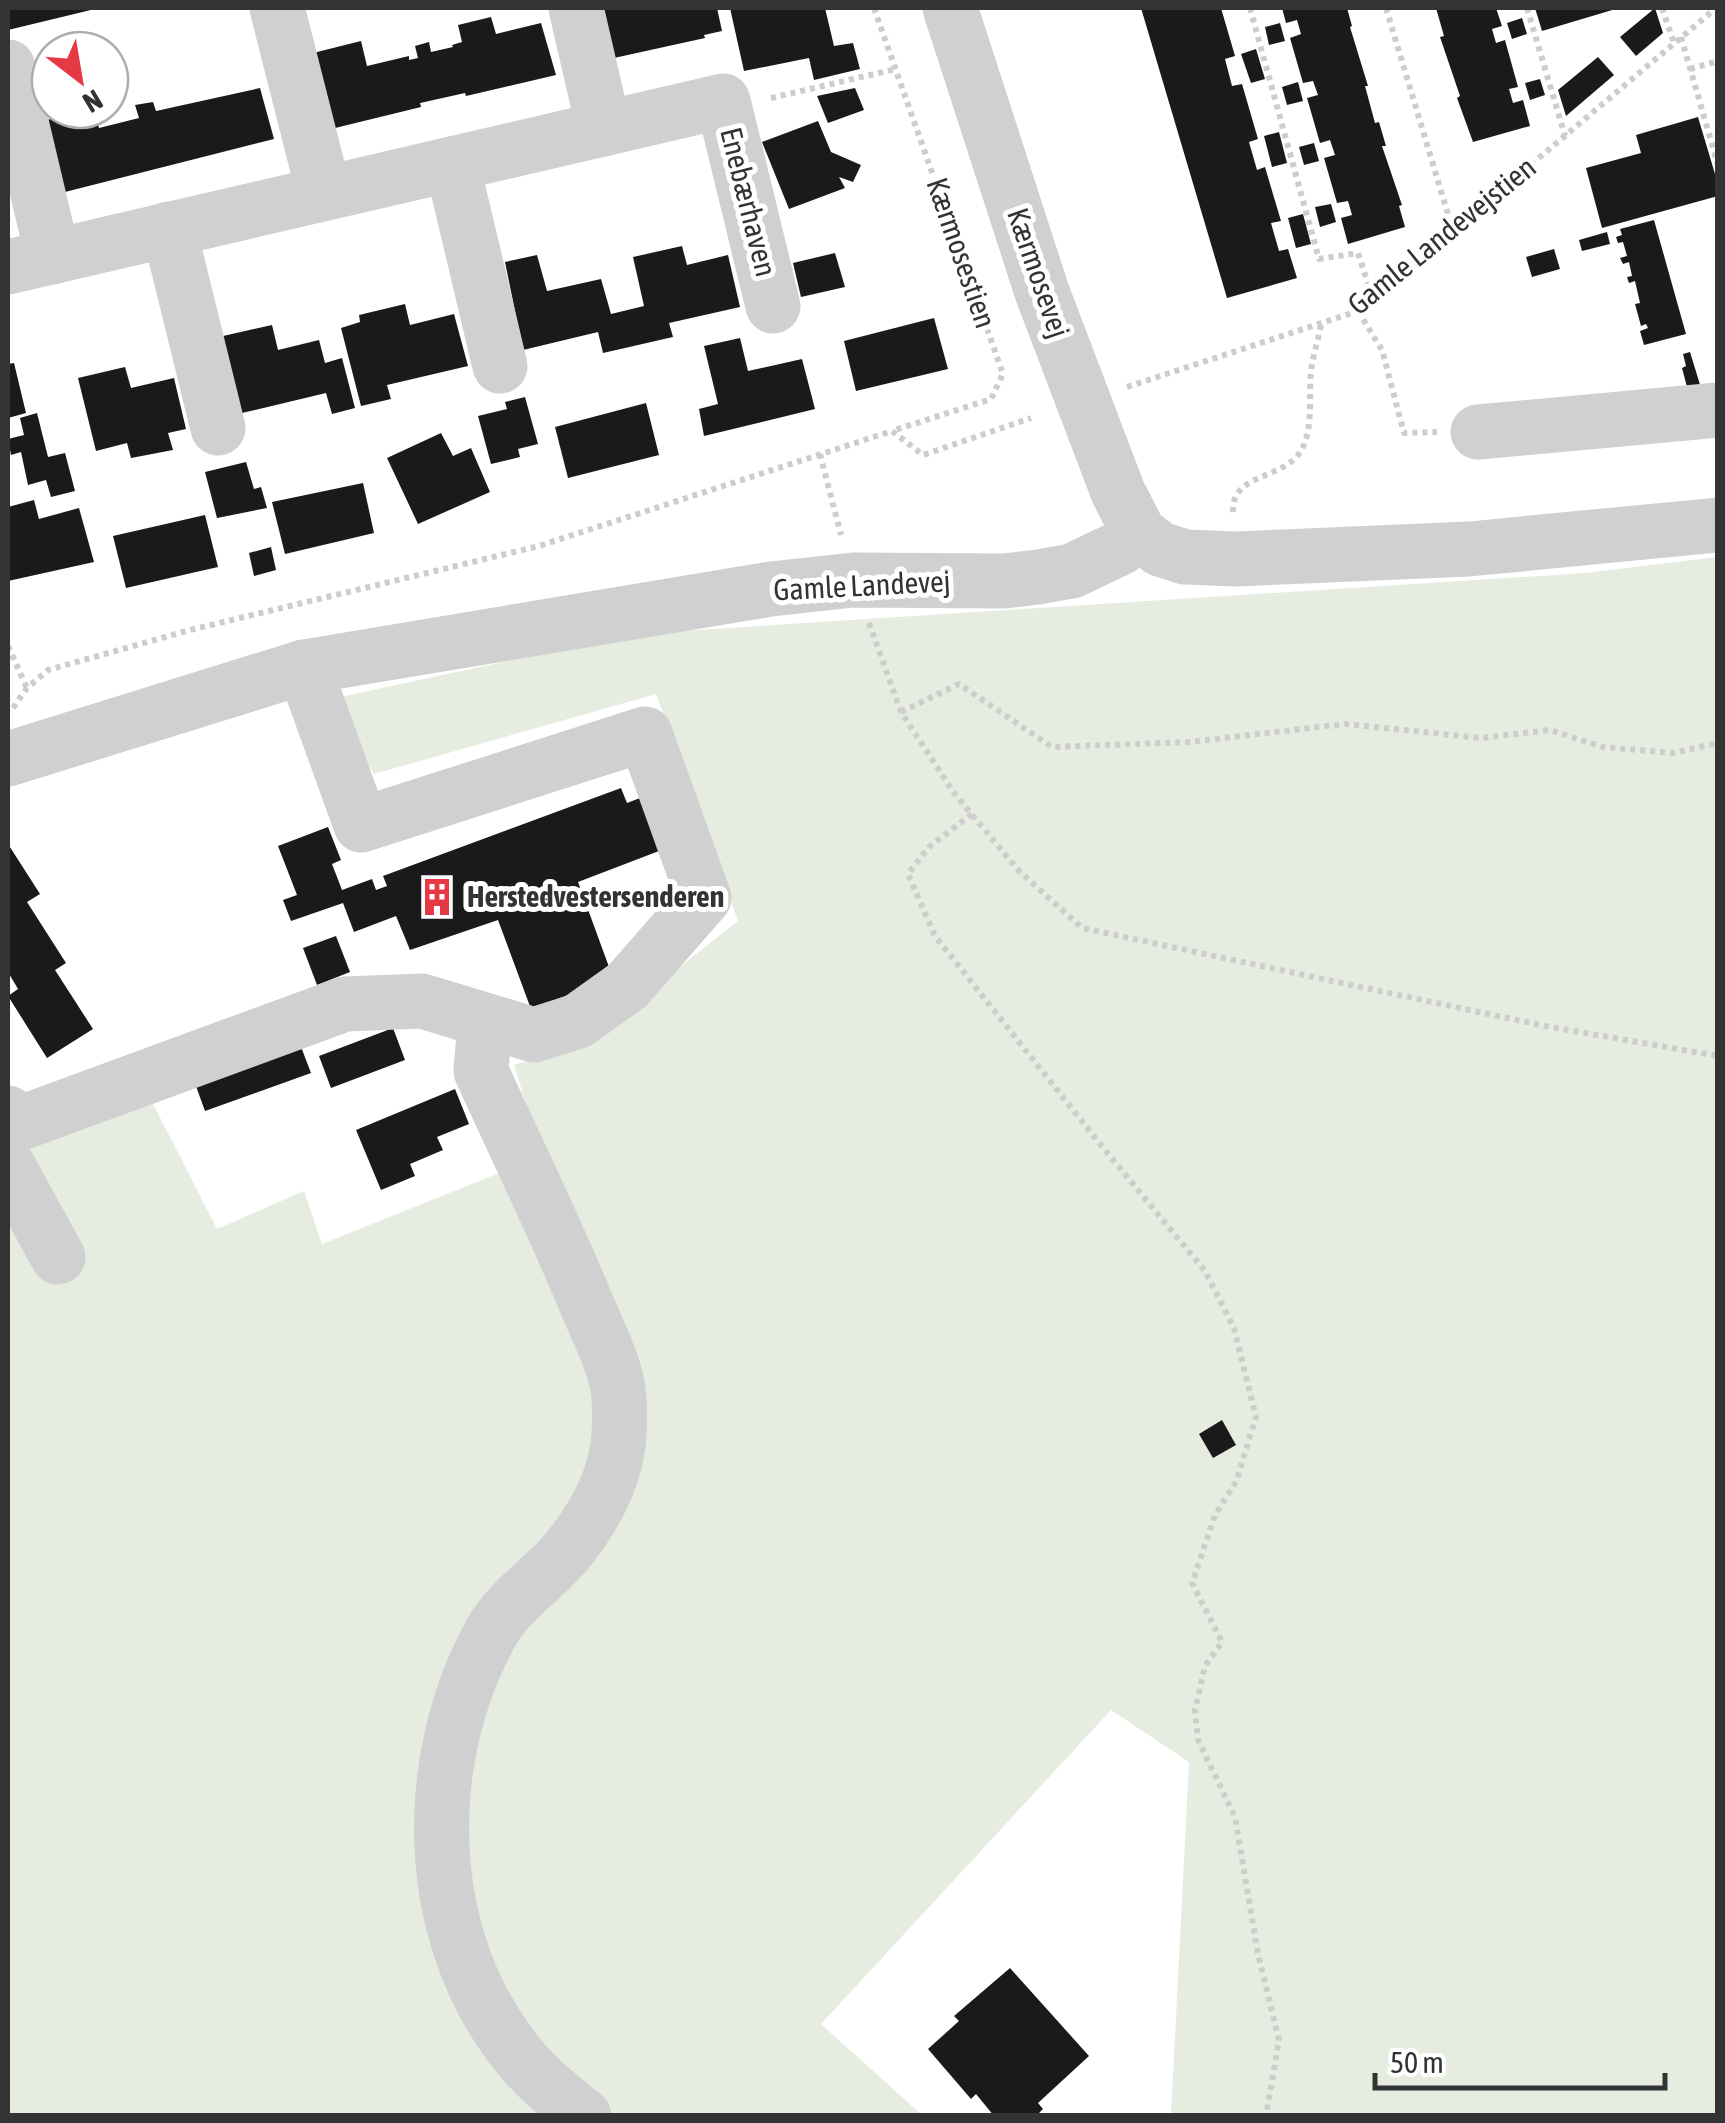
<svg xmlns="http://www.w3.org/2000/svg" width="1725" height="2123" viewBox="0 0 1725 2123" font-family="'Asap Condensed',sans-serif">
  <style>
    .green { fill: #e6ecdf }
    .building { fill: #1a1a1a }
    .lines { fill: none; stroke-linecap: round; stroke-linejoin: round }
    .path { stroke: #cdcdcd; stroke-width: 6; stroke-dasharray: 5 5; stroke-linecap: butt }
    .minor { stroke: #d0d0d0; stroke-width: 55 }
    .labels { text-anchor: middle; stroke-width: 10; stroke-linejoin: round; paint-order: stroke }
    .street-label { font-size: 30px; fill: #333; stroke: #fff }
    .poi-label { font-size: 30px; font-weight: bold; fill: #333; stroke: #fff; text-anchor: start }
  </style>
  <rect width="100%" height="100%" fill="#fff"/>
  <polygon class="green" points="1717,557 1717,2115 1171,2115 1189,1762 1111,1710 821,2024 922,2115 8,2116 8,1143 147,1092 217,1229 304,1191 322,1244 542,1156 514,1065 584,1042 738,921 656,694 374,774 331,699 634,634 1585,573"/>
  <g class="building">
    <polygon points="8,8 95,8 95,9 8,30"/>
    <polygon points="602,8 717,8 722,31 704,35 705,38 614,58"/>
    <polygon points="730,8 825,8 834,46 853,43 860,69 814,80 809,58 744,71"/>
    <polygon points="1141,8 1221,8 1235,56 1225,59 1232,86 1242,84 1258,139 1249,142 1257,170 1265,167 1281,221 1271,223 1279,251 1288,249 1297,278 1227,298"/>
    <polygon points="1282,8 1347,8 1352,26 1350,27 1368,86 1365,86 1375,123 1379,122 1386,146 1382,146 1402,205 1399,206 1405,227 1348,244 1341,218 1352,215 1348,201 1337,203 1324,158 1335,155 1330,140 1320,143 1307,98 1318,95 1313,81 1303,83 1290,38 1301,34 1297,20 1286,23"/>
    <polygon points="1436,8 1496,8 1502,26 1492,29 1496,43 1505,40 1518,87 1509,89 1513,103 1523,100 1530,126 1473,142 1457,98 1460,96 1440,37 1444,36"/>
    <polygon points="1535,8 1619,8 1542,31"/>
    <polygon points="1655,8 1663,33 1636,56 1620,37"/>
    <polygon points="491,17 496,34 541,23 556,75 466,96 465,93 420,103 421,107 331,129 313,53 361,41 367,66 409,56 409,60 418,58 415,46 429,42 431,52 453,47 452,45 462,42 458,25"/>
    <polygon points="1522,18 1527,34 1512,39 1507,23"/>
    <polygon points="1280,23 1285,41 1269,45 1265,27"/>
    <polygon points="1256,49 1265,79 1251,83 1241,54"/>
    <polygon points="1598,57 1614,75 1566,116 1558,90"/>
    <polygon points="1540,79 1545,95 1530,100 1525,83"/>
    <polygon points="1298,82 1303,101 1287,105 1282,87"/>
    <polygon points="260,88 274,139 65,192 46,120 95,110 99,128 139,118 135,105 153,102 156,111"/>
    <polygon points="855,88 864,110 828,123 817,96"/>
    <polygon points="1698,117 1718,184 1718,196 1602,228 1586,168 1641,153 1636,135"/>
    <polygon points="818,121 831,152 861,165 853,182 839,177 845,188 789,209 762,142"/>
    <polygon points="1279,132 1287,163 1272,167 1264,136"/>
    <polygon points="1314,143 1319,161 1304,165 1299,147"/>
    <polygon points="1331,204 1336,222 1320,227 1315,207"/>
    <polygon points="1303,214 1311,244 1296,248 1288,218"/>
    <polygon points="1654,220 1686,334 1644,345 1640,331 1648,328 1646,324 1641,326 1635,304 1640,303 1635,281 1629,283 1627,277 1632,276 1629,262 1623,264 1620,258 1627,256 1623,242 1618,243 1616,237 1622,235 1620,229"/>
    <polygon points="1607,232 1610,244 1582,251 1579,240"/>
    <polygon points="682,246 687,265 728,255 740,307 669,323 673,337 603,353 598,332 523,350 505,262 537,255 547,291 601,279 611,314 644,306 633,257"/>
    <polygon points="1554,249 1560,269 1532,277 1526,257"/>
    <polygon points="835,253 845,287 801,297 793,263"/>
    <polygon points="405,304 410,325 454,314 468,366 387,385 391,399 361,406 341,328 360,322 359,315"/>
    <polygon points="934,318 948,369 856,391 844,341"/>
    <polygon points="272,325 278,350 319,340 325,363 342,358 355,408 332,414 326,393 242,413 223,336"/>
    <polygon points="740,338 748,371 802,359 815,409 704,436 699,409 718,404 704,346"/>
    <polygon points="1690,352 1705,401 1691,402 1682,368 1686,366 1683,354"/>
    <polygon points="14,363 26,413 8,418 8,364"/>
    <polygon points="125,367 131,388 174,378 186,429 168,433 173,450 131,458 127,443 96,451 78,378"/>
    <polygon points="525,397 538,444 518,449 520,457 491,464 478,416 507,409 505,402"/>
    <polygon points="646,403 659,455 568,478 555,427"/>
    <polygon points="37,413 48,457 65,453 75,491 51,497 46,480 28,485 21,452 11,455 8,439 24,435 20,418"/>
    <polygon points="441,433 453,456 471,448 490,492 418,524 387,458"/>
    <polygon points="246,462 254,489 261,487 267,508 217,518 205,472"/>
    <polygon points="363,483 374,533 285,554 272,502"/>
    <polygon points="34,500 39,519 79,508 94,562 8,581 8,507"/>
    <polygon points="205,515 218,567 126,588 113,536"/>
    <polygon points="271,547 276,570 254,576 249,553"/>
    <polygon points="621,788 627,803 640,798 659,851 578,882 613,978 531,1009 498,920 410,950 396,916 354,932 343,903 291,921 283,900 297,895 278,846 328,827 341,860 332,864 342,890 372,879 376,890 387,886 383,876"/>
    <polygon points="8,844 40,894 27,902 66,963 55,970 93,1029 47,1058 8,996 18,989 8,972"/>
    <polygon points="336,936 350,972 317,985 303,948"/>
    <polygon points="393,1028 405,1060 331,1088 319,1056"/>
    <polygon points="298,1039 311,1073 205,1111 193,1078"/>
    <polygon points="455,1089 469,1124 437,1137 443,1150 410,1164 415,1176 381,1190 356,1130"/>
    <polygon points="1222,1420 1236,1445 1213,1458 1199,1434"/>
    <polygon points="1010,1968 1089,2056 1038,2103 1043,2109 1036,2116 994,2116 976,2094 971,2099 928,2049 959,2021 954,2016"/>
  </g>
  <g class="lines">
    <g class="path">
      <polyline points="874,8 1003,374 991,399 892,431"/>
      <polyline points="1250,8 1319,259 1358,253 1373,299"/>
      <polyline points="1386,8 1453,231"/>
      <polyline points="1527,8 1565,136"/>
      <polyline points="1662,8 1674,43"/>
      <polyline points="1681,37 1718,165"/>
      <polyline points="1690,69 1718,61"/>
      <polyline points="771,98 896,69"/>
      <polyline points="1358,311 1382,350 1404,433 1437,432"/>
      <polyline points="1127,387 1358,311 1716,8"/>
      <polyline points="820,454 841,535"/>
      <path d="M1233,512C1231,475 1279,479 1298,455C1315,433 1308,397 1311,371C1313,356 1318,340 1321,325"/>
      <polyline points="869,623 901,712 954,793 1019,871 1082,928 1545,1026 1718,1056"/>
      <polyline points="8,646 27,688"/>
      <polyline points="13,708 27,688 48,670 190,630 539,546 892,431 923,455 1031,418"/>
      <polyline points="901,712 959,684 1052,747 1189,742 1345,724 1481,738 1550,730 1603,747 1673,753 1718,743"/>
      <polyline points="972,814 929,847 908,874 935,936 1104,1149 1205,1271 1234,1328 1256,1417 1236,1482 1215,1515 1192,1583 1222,1642 1205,1666 1195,1710 1198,1740 1235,1817 1258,1954 1279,2040 1266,2116"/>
    </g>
    <g class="minor">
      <polyline points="277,8 324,193"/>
      <polyline points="576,8 604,129"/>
      <polyline points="950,8 1042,292 1118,492 1139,533 1160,549 1185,557 1236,559 1469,549 1718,525"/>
      <polyline points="8,67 53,257"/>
      <polyline points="452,164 500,366"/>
      <polyline points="169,229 218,428"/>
      <polyline points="8,267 723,101 773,306"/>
      <polyline points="1478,432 1718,410"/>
      <polyline points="8,759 304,667 771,589 853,580 1004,581 1038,577 1072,571 1120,548 1139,533"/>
      <path d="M485,1022L481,1071C515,1146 552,1221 584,1298C594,1323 608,1349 615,1375C620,1392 620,1418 619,1435C616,1478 594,1518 567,1551C543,1580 509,1600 491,1633C422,1757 423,1926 508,2042C528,2071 556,2094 584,2116"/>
      <polyline points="8,1113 21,1123 345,1004 422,1001 534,1035 578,1021 627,986 704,898 645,734 361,825 304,667"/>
      <polyline points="8,1166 58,1257"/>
    </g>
  </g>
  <defs>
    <g id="building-bare" transform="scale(3)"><path d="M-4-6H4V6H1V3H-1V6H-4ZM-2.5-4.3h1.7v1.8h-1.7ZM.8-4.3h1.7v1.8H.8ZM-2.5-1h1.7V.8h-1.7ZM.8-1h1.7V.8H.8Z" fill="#e63946" stroke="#fff" stroke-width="2.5" paint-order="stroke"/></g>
  </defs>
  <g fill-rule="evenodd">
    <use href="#building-bare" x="437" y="897"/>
  </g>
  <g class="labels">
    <g class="street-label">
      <text transform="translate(748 202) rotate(76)" y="10">Enebærhaven</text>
      <text transform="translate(1442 236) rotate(-39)" y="10">Gamle Landevejstien</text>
      <text transform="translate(961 253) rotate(71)" y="10">Kærmosestien</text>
      <text transform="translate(1038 273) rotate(71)" y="10">Kærmosevej</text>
      <text transform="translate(862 586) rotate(-3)" y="10">Gamle Landevej</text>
    </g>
    <g class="poi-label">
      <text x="467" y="907">Herstedvestersenderen</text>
    </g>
  </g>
  <rect width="1725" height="2123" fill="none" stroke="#333333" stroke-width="20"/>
  <g transform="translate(80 80) rotate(149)"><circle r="48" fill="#ffffff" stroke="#adadad" stroke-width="2.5"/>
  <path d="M0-8L18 38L0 25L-18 38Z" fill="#e63946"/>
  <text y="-15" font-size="28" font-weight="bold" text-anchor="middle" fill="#333333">N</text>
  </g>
  <path d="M1375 2073v15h290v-15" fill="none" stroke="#333333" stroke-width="5"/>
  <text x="1390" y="2073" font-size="30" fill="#333333" stroke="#ffffff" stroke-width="8" paint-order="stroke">50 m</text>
</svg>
